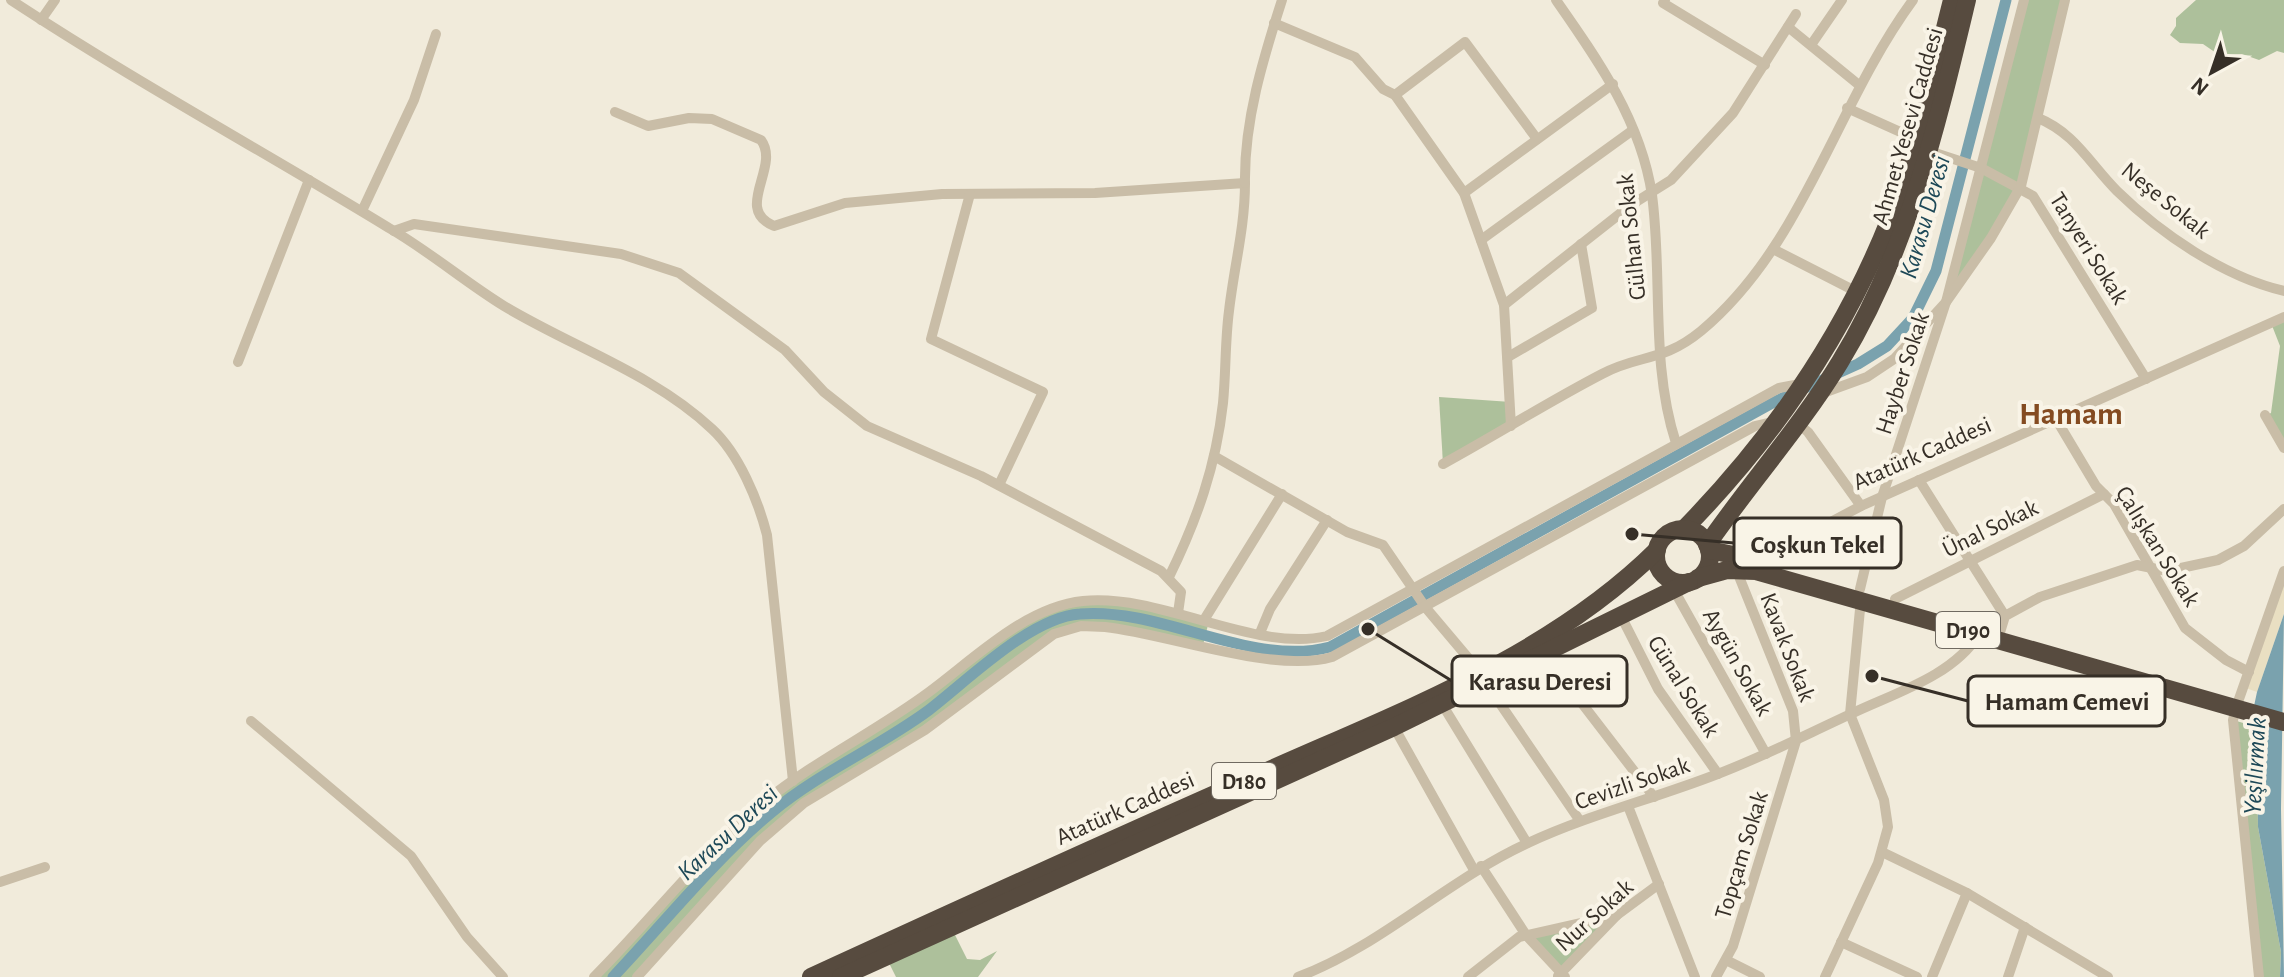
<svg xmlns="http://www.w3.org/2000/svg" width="2284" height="977" viewBox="0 0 2284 977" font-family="'Alegreya Sans',sans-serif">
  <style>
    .green { fill: #adc09b }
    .plaza { fill: #e9dfc2 }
    .water { fill: #7aa2ae }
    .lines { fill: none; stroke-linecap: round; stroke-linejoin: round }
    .canal { stroke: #7aa2ae; stroke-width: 11 }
    .street { stroke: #c9bda7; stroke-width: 10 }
    .highway { stroke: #574b3f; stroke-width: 18 }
    .labels { text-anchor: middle; stroke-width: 8; stroke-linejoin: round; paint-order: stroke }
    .shield { fill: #f9f4e7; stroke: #706a61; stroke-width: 2 }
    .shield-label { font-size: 22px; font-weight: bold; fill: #362f27 }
    .street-label { font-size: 24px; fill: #362f27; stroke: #f9f4e7 }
    .water-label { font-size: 26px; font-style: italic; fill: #1d4857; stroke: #f9f4e7 }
    .district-label { font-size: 32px; font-weight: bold; fill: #844b21; stroke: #f9f4e7 }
    .leader { fill: none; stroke: #362f27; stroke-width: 3 }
    .callout-dot { fill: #362f27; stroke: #f9f4e7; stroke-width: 3 }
    .callout { fill: #f9f4e7; stroke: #362f27; stroke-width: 3 }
    .callout-label { font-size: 26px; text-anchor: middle; font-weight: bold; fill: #362f27 }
  </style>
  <rect width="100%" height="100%" fill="#f1ebdb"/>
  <g class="green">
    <polygon points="2024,0 2065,0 2021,186 1946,302"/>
    <polygon points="2196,0 2284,0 2284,53 2277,51 2259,60 2242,54 2219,55 2203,44 2180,43 2170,35 2176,26 2176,18"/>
    <polygon points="2284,317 2284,448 2265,416 2271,413 2280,346 2271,323"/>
    <polygon points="1439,397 1511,402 1511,426 1443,464"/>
    <polygon points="1095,600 1209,621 1203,645 1136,631 1062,630 925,730 792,813 637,977 594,977 741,822 1031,618"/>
    <polygon points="2233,720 2250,725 2257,759 2258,827 2281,952 2280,977 2259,977"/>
    <polygon points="1617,915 1561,972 1526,935"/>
    <polygon points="951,927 967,959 980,960 997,951 978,977 896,977 886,957"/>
  </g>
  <polygon class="plaza" points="2284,571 2284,614 2257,692 2243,687"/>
  <polygon class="water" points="2284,614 2281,809 2284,977 2280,977 2281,952 2258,827 2257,759 2250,725 2257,692"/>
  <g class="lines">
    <path class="canal" d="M613,977C665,922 714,860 772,812C820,772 879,747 929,710C968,680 1031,617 1080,614C1162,607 1251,668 1330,647L1776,401L1858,364L1887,346L1913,318L1936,271L2006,0"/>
    <g class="street">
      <path d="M11,0C134,81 263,151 389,228C429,251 465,282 504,306C572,347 654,374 712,429C739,454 758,500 767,535L793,781"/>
      <path d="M1556,0C1598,60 1641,121 1652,195C1663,278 1650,363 1676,443"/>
      <polyline points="1665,0 1663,3 1765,65"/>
      <polyline points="41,20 55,0"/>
      <polyline points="1274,23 1355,57 1383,89 1395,95 1464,193 1504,305 1511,426"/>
      <polyline points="1788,27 1859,85"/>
      <polyline points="1811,45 1842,0"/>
      <polyline points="1395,95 1465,42 1537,139"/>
      <polyline points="1847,108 1916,139"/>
      <path d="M615,112L648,126L689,118L712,119L761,140C781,167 733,209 774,226L845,203L942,194L1095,193L1245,183C1245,227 1234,267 1229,311C1225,341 1226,372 1223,403C1216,466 1197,520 1169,577"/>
      <path d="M2038,118C2075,133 2090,164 2117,191C2161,234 2224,277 2284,291"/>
      <polyline points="1929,151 1981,168 2033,196 2146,379"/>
      <path d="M1245,183C1244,121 1263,59 1282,0"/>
      <polyline points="1464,193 1613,84"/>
      <polyline points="970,194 931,339 1043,392 999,485"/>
      <polyline points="362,211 414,100 436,34"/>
      <polyline points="394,231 414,224 621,254 679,273 785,350 824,392 867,426 981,476 1161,571 1181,592 1178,613"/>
      <polyline points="1481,240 1633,130"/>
      <polyline points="1773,249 1857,292"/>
      <polyline points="1504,305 1631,205 1671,180 1733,113 1796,14"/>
      <polyline points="1508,357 1592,308 1581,244"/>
      <polyline points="238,362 309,180"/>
      <polyline points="1823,393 1867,377 1894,359 1946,302 2024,0"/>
      <polyline points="2265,415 2284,448"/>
      <polyline points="2056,419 2096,486 2114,504 2185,628 2226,660 2249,672"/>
      <polyline points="1797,423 1808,432 1861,506"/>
      <polyline points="1214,456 1347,532 1383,545 1426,608 1480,672"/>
      <path d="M1443,464C1496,435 1548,402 1602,374C1639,354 1662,363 1701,331C1804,245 1835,106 1913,0"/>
      <polyline points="1919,480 2005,616"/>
      <polyline points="1759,560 1861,506 2284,317"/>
      <polyline points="1860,589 1882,497 1946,302 1991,238 2021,186 2065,0"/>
      <polyline points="1674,590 1766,754"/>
      <polyline points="1895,599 2104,494"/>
      <polyline points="1621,616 1658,689 1718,774"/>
      <polyline points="1204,620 1282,494"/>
      <polyline points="1260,633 1270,609 1327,520"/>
      <polyline points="1998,639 2005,616 2040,597 2137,565 2167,571 2218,560 2244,546 2284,509"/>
      <polyline points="1544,654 1654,797"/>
      <polyline points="1486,683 1580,821"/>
      <polyline points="2239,699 2284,571"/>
      <polyline points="1442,704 1527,843"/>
      <polyline points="2236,707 2233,720 2259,977"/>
      <polyline points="251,721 411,856 467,937 503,977"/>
      <polyline points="1394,727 1474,870"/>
      <polyline points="1628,806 1695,977"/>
      <polyline points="1882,852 1967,893 2108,977"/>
      <polyline points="1481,866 1526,935 1565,977"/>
      <polyline points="0,882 45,867"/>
      <polyline points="1841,942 1917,977"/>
      <polyline points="1728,961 1760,977"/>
      <polyline points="1558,976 1617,915 1659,884"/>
      <path d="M594,977C651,920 701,854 763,803C814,761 875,732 929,692C974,659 1025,607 1083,601C1162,593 1254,653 1327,636L1779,388L1800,384"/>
      <path d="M637,977L760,841L804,803L925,730L1054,634L1081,626L1105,627C1169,634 1274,674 1332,657L1755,426L1772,422"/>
      <path d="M1298,977C1381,946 1447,880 1528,843C1588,815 1653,799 1715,775C1763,757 1807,734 1853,713C1895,693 1953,676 1979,634"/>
      <polyline points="1468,977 1519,937 1617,915"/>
      <polyline points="1716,977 1733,946 1796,741 1793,711 1736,569"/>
      <polyline points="1825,977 1878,863 1888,827 1884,800 1850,714 1861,599"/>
      <polyline points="1932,977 1967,893"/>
      <polyline points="2008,977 2025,927"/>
    </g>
    <g class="highway">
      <path d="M1684,529C1783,428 1860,312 1905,177C1924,119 1937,59 1952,0"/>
      <circle cx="1683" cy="556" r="27"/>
      <path d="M1707,545C1750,483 1801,426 1840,362C1908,251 1937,125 1967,0"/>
      <polyline points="1709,550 1763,561"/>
      <polyline points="1698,578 1727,570 1756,571 2284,722"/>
      <path d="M811,977C959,909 1108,841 1258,775C1396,713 1548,658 1657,550"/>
      <polyline points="841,977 1394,727 1689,582"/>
    </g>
  </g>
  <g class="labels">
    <g class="shield">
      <rect x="1936" y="612" width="64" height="36" rx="6"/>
      <rect x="1212" y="763" width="64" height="36" rx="6"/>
    </g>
    <g class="shield-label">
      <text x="1968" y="638">D190</text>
      <text x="1244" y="789">D180</text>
    </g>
    <g class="street-label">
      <text transform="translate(1907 126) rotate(-74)" y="8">Ahmet Yesevi Caddesi</text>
      <text transform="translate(2166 200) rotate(39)" y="8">Neşe Sokak</text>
      <text transform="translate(1631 237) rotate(-96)" y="8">Gülhan Sokak</text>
      <text transform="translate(2089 248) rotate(58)" y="8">Tanyeri Sokak</text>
      <text transform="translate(1902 373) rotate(-72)" y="8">Hayber Sokak</text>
      <text transform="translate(1922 453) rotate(-24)" y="8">Atatürk Caddesi</text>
      <text transform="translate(1990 528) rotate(-26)" y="8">Ünal Sokak</text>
      <text transform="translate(2158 546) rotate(58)" y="8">Çalışkan Sokak</text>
      <text transform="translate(1788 647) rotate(69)" y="8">Kavak Sokak</text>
      <text transform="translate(1738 662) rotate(61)" y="8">Aygün Sokak</text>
      <text transform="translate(1684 686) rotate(58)" y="8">Günal Sokak</text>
      <text transform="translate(1632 783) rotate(-19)" y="8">Cevizli Sokak</text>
      <text transform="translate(1125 808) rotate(-24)" y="8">Atatürk Caddesi</text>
      <text transform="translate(1741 855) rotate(-73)" y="8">Topçam Sokak</text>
      <text transform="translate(1594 915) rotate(-42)" y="8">Nur Sokak</text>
    </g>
    <g class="water-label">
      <text transform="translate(1924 217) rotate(-74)" y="9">Karasu Deresi</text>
      <text transform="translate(2254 766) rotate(-87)" y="9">Yeşilırmak</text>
      <text transform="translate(727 832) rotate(-43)" y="9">Karasu Deresi</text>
    </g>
    <g class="district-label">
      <text x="2071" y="424">Hamam</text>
    </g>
  </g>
  <path class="leader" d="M1632 534L1734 543M1368 629L1452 681M1872 676L1968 701"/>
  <g class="callout-dot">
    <circle cx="1632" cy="534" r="8"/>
    <circle cx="1368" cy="629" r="8"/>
    <circle cx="1872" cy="676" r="8"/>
  </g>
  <g class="callout">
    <rect x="1734" y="518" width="167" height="50" rx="8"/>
    <rect x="1452" y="656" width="175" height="50" rx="8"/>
    <rect x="1968" y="676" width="197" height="50" rx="8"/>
  </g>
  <g class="callout-label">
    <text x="1818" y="553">Coşkun Tekel</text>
    <text x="1540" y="690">Karasu Deresi</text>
    <text x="2067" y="710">Hamam Cemevi</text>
  </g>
  <g transform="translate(2212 72) rotate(220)" stroke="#f9f4e7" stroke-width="6" paint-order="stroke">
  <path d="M0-6L14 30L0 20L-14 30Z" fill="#362f27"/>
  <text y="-12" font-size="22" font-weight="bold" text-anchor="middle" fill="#362f27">N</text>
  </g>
</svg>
